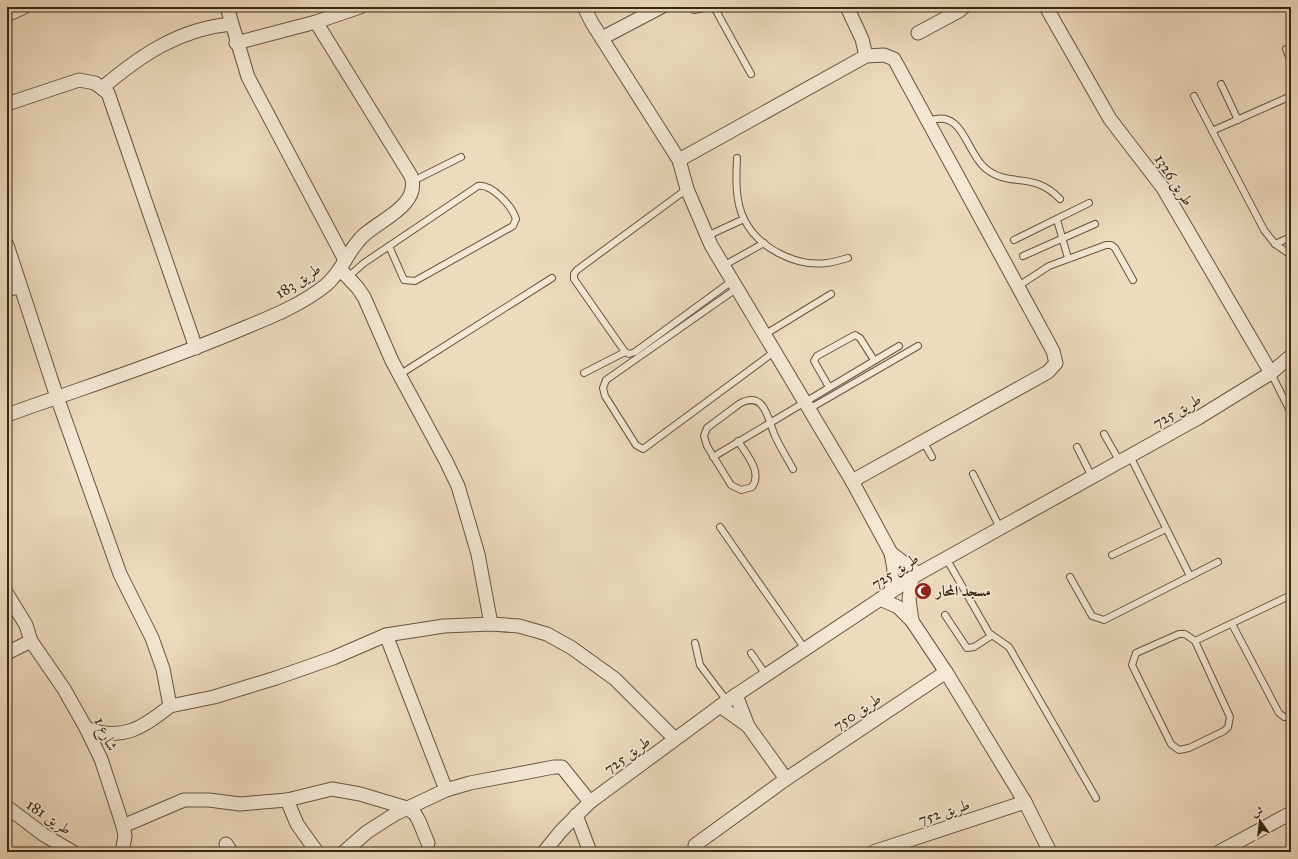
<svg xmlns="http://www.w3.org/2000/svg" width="1298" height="859" viewBox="0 0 1298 859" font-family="'IM FELL Great Primer',Amiri,serif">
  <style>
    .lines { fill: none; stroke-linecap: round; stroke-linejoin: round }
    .service-casing { stroke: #66543f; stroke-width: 8 }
    .minor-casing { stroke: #66543f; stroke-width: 15 }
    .service { stroke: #f4e7d4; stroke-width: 6 }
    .minor { stroke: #f4e7d4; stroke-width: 13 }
    .labels { text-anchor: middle; stroke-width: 3.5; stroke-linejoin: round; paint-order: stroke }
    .street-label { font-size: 15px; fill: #382715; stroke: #f4e7d4 }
    .poi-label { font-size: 15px; font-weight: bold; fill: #382715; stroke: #f4e7d4; text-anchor: start }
  </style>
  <rect width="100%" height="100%" fill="#eedabd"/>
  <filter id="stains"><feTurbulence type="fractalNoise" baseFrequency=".005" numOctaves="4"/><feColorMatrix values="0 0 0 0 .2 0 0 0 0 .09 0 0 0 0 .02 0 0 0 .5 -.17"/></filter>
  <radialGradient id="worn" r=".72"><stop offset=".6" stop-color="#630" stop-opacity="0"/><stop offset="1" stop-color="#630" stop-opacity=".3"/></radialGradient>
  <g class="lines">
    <g class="service-casing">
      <g id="service">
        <polyline points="690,7 694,10 709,7"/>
        <polyline points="714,7 751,74"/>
        <polyline points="1286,49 1291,62"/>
        <polyline points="1221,84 1238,120"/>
        <polyline points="1194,96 1264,230 1275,244 1291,255"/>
        <path d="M928,121C964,108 965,151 985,168C1010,189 1033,170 1060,199"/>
        <polyline points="1212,131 1291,96"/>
        <path d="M737,158C736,178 735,201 744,219C758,248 796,267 827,263C834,262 841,260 848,258"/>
        <polyline points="413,181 461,157"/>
        <polyline points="687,189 577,270 574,274 574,279 625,352 629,354 635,352 732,281"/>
        <polyline points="1057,220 1068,258"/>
        <polyline points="707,236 744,219"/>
        <polyline points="1014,240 1089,203"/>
        <polyline points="1275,244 1291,237"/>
        <polyline points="1023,256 1095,224"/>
        <polyline points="723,266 764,243"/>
        <path d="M348,277L364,263L478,186C492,184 512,206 516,219L513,226L415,281L404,280L389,246"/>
        <polyline points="1017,287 1049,266 1106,245 1111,245 1115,248 1133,280"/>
        <polyline points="736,289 606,380 603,388 605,396 636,445 643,449 774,352"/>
        <polyline points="764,335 831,294"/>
        <polyline points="584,373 625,352"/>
        <polyline points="1271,373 1291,413"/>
        <polyline points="399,375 552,278"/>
        <polyline points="829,387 814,361 817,356 855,335 860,338 874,360"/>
        <polyline points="809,409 918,346"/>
        <polyline points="1104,434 1120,462"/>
        <path d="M738,441C746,454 763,472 752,487L741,490L731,485L707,446L704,436L707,428L739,404C765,389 768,420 775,436C780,447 787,458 793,469"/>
        <polyline points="924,443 932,457"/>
        <polyline points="1077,447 1092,477"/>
        <polyline points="1130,456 1190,576"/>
        <polyline points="713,457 899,346"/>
        <polyline points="973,474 1000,528"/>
        <polyline points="720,527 805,649"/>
        <polyline points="1112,555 1166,529"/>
        <polyline points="946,558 989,633 1009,647 1096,798"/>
        <polyline points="1070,577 1092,616 1104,620 1218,562"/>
        <polyline points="945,615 967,648 974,647 991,636"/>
        <polyline points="1232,624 1279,713 1284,717 1291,717"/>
        <polygon points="1179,634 1185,634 1195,641 1230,717 1228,727 1224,731 1189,748 1179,750 1171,744 1132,665 1136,653"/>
        <polyline points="1195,641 1291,595"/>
        <polyline points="695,643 700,665 727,701"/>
        <polyline points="751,653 766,675"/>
      </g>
    </g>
    <g class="minor-casing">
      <g id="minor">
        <polyline points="227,7 248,77 345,260"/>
        <polyline points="584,7 592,23 679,160 687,189 711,245 852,481 891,553 894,569 891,591"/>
        <polyline points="847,7 862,39 866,56"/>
        <polyline points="1046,7 1110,119 1163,188 1271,373"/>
        <polyline points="7,15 24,7"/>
        <polyline points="918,33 959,11 964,7"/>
        <polyline points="602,38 661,7"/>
        <polyline points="236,43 316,22 360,7"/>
        <path d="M102,88C141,55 179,29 231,24"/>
        <polyline points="7,104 79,80 95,83 108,93 196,348"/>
        <polyline points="679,160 866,56 884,55 894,59 1053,351 1056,363 1048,372 852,481"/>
        <path d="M7,245L57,397L120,574L152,638L163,669L170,706C143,728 121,742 86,728"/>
        <polyline points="340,269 357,287 364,297 392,361 446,461 458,486 478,554 491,624"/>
        <polyline points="7,290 20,286"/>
        <path d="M7,415C82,388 158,364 232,333C263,320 299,307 326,285C343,271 348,249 364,235C382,219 421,204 411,176L316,22"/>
        <polyline points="891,553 918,574"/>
        <polyline points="912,578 909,599 912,621"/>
        <polyline points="7,594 26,625 31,641 64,689 86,728 101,759 123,826 125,836 122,852"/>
        <polyline points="880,599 898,607 912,621 946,672 1025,802 1050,852"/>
        <polyline points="386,635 446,790"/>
        <polyline points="7,653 31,641"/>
        <polyline points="736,695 748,726 786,779"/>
        <polyline points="170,706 214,697 276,678 333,658 386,635 444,626 491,624 519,626 547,634 572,648 615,679 675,739"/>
        <polyline points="720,706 748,726"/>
        <polyline points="287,800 297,824 317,852"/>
        <polyline points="7,807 44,835 73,852"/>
        <polyline points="576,815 590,852"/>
        <polyline points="123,826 184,800 209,800 240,804 287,800 332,789 360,794 407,808 415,814 419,821 428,843"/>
        <polyline points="226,844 231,852"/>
        <polyline points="695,845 786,779 946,672"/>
        <polyline points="344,852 367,832 395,814 446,790 470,783 554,767 562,767 590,802"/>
        <polyline points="544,852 561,831 590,802 727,701 918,574 1198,418 1271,373 1291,356"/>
        <polyline points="873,852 1025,802"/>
        <polyline points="1219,852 1291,813"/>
      </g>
    </g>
    <use href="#service" class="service"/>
    <use href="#minor" class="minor"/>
  </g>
  <defs>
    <g id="mosque-disc" transform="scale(0.9)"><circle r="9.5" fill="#8f2418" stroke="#f4e7d4"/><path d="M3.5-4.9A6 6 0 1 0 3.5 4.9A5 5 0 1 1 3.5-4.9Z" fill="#fff"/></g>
  </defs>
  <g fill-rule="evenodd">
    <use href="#mosque-disc" x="923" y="591"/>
  </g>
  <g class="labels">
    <g class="street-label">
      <text transform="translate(1174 180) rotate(57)" y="5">طريق 1326</text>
      <text transform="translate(298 281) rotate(-33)" y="5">طريق 183</text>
      <text transform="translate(1177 411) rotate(-30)" y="5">طريق 725</text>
      <text transform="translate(895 571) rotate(-33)" y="5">طريق 725</text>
      <text transform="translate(857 712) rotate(-34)" y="5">طريق 750</text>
      <text transform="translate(106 734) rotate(65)" y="5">شارع 1</text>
      <text transform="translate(627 755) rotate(-36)" y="5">طريق 725</text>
      <text transform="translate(944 812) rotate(-18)" y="5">طريق 752</text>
      <text transform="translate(49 817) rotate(34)" y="5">طريق 181</text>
    </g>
    <g class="poi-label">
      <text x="936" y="596">مسجد المحار</text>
    </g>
  </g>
  <rect width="1298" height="859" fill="none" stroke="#eedabd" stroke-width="24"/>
  <rect x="8" y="8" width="1282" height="843" fill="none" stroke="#382715" stroke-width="2"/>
  <rect x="12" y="12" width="1274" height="835" fill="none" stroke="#382715"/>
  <g transform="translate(1260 821) rotate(345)" stroke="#f4e7d4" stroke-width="3" paint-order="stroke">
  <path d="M0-3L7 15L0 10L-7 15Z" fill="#382715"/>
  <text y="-6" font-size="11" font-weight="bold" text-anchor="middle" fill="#382715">ش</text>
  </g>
  <rect width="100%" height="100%" filter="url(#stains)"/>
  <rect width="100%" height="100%" fill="url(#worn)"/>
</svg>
